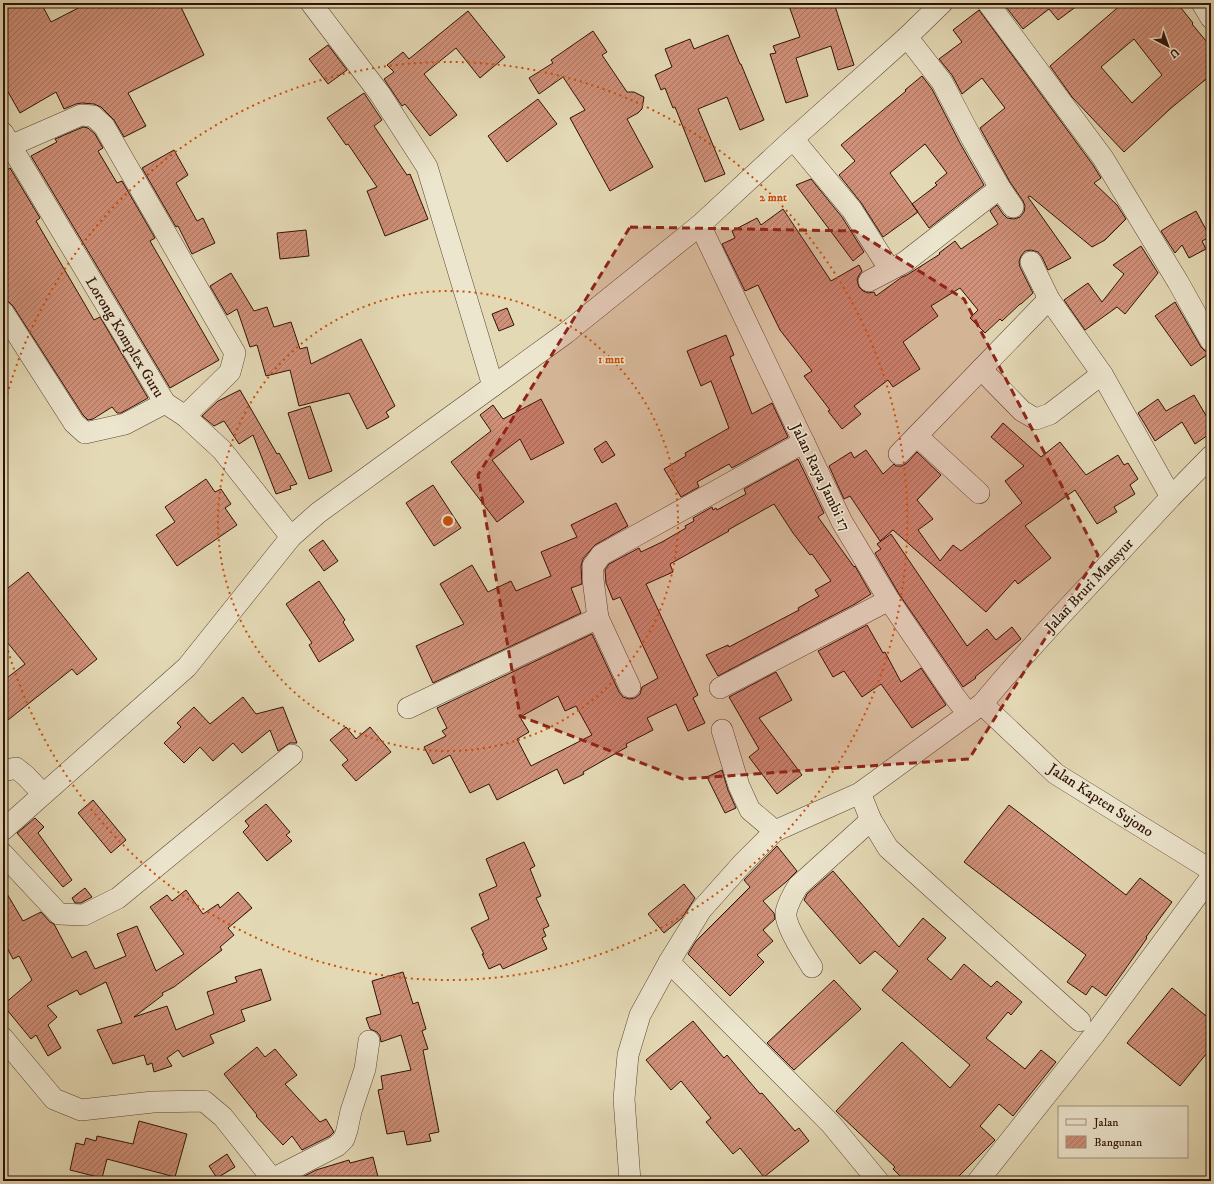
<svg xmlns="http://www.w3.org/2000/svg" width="1214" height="1184" viewBox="0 0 1214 1184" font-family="'IM FELL DW Pica',serif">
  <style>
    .building { fill: url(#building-hatch); stroke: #2f1206; fill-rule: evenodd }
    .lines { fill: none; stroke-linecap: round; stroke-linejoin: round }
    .minor-casing { stroke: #5c4432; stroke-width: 22 }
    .minor { stroke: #ede6cf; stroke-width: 21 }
    .marked { fill: #8f2418; fill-opacity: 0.2; stroke: #8f2418; stroke-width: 3; stroke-dasharray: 8 5; stroke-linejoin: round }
    .ring { fill: none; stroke: #cc4e0b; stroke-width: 2; stroke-dasharray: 2 4 }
    .labels { text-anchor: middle; stroke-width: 3; stroke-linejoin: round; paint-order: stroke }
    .street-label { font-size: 15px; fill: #2f1206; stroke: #ede6cf }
    .centre { fill: #cc4e0b; stroke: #ede6cf; stroke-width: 2 }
    .ring-label { font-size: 12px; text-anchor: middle; font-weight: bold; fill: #cc4e0b; stroke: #ede6cf; stroke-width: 3; stroke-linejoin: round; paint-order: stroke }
  </style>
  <defs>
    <pattern id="building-hatch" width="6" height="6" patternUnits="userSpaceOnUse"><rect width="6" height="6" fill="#d09079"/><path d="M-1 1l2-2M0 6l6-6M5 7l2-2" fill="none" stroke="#a97461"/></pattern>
  </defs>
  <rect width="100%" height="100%" fill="#e4d9b5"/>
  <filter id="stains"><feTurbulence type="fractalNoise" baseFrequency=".005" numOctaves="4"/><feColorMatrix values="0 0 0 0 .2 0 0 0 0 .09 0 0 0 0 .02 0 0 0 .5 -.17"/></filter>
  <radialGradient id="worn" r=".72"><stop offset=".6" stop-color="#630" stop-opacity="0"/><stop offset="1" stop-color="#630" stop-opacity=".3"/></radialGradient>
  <g class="building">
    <polygon points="3,3 41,3 51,22 88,3 179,3 204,55 128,93 146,126 124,137 114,120 101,107 94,104 82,103 76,104 64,109 56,92 20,113 3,83"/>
    <polygon points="788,3 834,3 854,65 838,70 831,46 796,58 808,96 786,103 770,54 776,53 773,46 800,37"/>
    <polygon points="1003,3 1081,3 1058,20 1049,9 1023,29"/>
    <path d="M1123,3H1177L1193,23L1192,24L1211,47V75L1170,109L1124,152L1072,97L1050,66ZM1134,39L1162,75L1132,103L1101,67Z"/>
    <polygon points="979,10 1093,165 1101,178 1094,183 1117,205 1126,219 1105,240 1092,247 1030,196 1028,197 1071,258 1048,270 1042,257 1038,252 1031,250 1025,251 1021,256 1019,262 1020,267 1033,293 1021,304 1020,304 1002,321 1000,319 985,333 970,318 978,310 960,288 931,306 938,316 903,342 920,369 893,387 888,380 854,406 861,414 842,429 828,411 830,410 804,376 812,371 780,330 758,285 745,291 722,244 735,238 732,231 757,218 761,225 783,209 831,281 859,265 862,271 859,275 857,280 859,287 863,291 868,293 874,292 876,296 902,277 907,275 940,254 939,253 955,241 961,249 998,224 990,211 997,205 1003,214 1007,218 1014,219 1020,217 1024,212 1025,206 1023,201 1010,182 980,128 1005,108 982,78 962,94 952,75 939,59 962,42 953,30"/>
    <polygon points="468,11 505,57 480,78 456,48 424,74 457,115 430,136 405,104 402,106 384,79 394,72 387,65 403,52 409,59"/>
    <polygon points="593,31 607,52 602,55 627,92 634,92 644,97 642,109 638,113 627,119 653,167 610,191 570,118 585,110 563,77 539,94 529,78 553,63 551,60"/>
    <polygon points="728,35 740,64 741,64 764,120 740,130 727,97 698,109 725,174 705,182 675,107 673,108 665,88 661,90 655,75 672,67 665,49 690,39 694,49"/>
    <polygon points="328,45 347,70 328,84 309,59"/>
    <polygon points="922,76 932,89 961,145 984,185 929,228 912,204 937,185 935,183 947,173 925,144 890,173 918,212 883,237 862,204 839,175 855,161 841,145 906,91 905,90"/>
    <polygon points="364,93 382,120 374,126 407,175 410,174 428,219 385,236 367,191 377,187 348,144 346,145 327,118"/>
    <polygon points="538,99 557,124 507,162 488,136"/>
    <polygon points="83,127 88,128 95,134 103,148 98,151 117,183 122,181 155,238 150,241 219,360 170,388 31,156 57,142 55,139"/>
    <polygon points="174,150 188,175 176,183 197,221 203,218 215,243 192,254 178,226 176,227 142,168"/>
    <polygon points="10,168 40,218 36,221 94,320 100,317 148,398 121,413 117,413 112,407 93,419 88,420 83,415 13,306 9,302 3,300 3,172"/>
    <polygon points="811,179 842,217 864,252 853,261 796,185"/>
    <polygon points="1196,211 1210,237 1202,241 1206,249 1189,258 1182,245 1175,253 1161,231 1172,224"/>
    <polygon points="306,230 309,256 280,259 277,233"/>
    <polygon points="1141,246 1158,273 1125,314 1117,307 1085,330 1064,300 1088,283 1102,302 1124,274 1113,265"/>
    <polygon points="231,273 254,311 267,307 274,327 291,322 300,349 307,347 311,364 361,339 395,406 386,412 389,417 367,429 349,393 299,406 290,370 266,376 257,345 250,347 237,309 227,315 210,286"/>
    <polygon points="1175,302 1201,347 1205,351 1210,353 1191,366 1155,316"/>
    <polygon points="507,308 514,325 499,331 492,314"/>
    <polygon points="726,335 734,355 730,357 752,414 772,403 788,437 732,468 729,464 697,482 699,487 681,497 664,469 686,456 685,453 729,428 711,381 701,386 687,351"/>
    <polygon points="240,390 277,454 279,453 297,484 290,486 291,489 276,494 253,435 239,444 224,421 214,426 202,416 218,401"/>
    <polygon points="1194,395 1211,424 1211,433 1195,444 1182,422 1155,441 1138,413 1158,399 1166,411"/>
    <polygon points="541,399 564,443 531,460 520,439 492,460 524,502 497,522 451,462 491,431 480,415 493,405 503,419"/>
    <polygon points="310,406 332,471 309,479 288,413"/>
    <polygon points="1003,423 1041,457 1060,442 1086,475 1118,455 1124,465 1128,463 1138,479 1130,485 1135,494 1114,507 1117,512 1097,524 1075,490 1025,526 1051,558 1018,584 1015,580 986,612 893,530 880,541 850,496 844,499 829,466 851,452 854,458 866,450 883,474 894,464 896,466 902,466 907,463 917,452 941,475 917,500 933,519 918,530 940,561 953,545 961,551 1022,503 1005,481 1024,466 991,437"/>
    <polygon points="606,441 615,455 602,463 594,449"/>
    <path d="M798,459L824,513L818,517L854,567L855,566L871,594L855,604L718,676L706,655L728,645L729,647L799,610L798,608L819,596L815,590L831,581L812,554L810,555L793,533L774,504L728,530L729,531L670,564L673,572L646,584L698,695L693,698L705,723L688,731L676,704L647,718L653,730L626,744L627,747L583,772L584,774L564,784L557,769L497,800L489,784L470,793L450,755L433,764L424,747L446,736L442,731L447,728L437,708L592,634L619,692L623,697L629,699L635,698L640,694L642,687L658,678L620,597L613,600L606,583L605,570L609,564L639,548L641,552L662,542L686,528L685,526L694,521L693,518L712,507L713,510L716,508L717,510L746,494L744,489ZM558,696L565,711L576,706L592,735L531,766L517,739L529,732L520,717Z"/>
    <polygon points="206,479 215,492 221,489 231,504 225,508 237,525 177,566 156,535 175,522 165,507"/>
    <polygon points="433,485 461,528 434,546 406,503"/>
    <polygon points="616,503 628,526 595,545 583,559 581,566 582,584 571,588 581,613 433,683 416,646 464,624 440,584 472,565 488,592 511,581 516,591 551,576 541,552 577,537 571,525"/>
    <polygon points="891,534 967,646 987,629 996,640 1012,627 1021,639 975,677 976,678 963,687 899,594 875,553 881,549 877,544"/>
    <polygon points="323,540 338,561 324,571 309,550"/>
    <polygon points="28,572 97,659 77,675 72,669 3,724 3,681 25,664 3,637 3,592"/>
    <polygon points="319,581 345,620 343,622 354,640 319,662 309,645 312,643 286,604"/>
    <polygon points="867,625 883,653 885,652 901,682 921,668 946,705 912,728 881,684 862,697 844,671 833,677 818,651"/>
    <polygon points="776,672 792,700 759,718 802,775 777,794 749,757 759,749 729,697"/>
    <polygon points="243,697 256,714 283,707 297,743 290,743 278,751 270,730 242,753 233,743 213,761 200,747 184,763 164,743 181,727 177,723 194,707 210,724"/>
    <polygon points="346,727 356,739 370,727 391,752 356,781 342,765 348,760 330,740"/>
    <polygon points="722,770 728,790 736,808 725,813 707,777"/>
    <polygon points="93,800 126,840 111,853 78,813"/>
    <polygon points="266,804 290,832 286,835 292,841 267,861 243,832 249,826 245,821"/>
    <polygon points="1009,805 1126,895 1140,878 1172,902 1146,937 1147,938 1124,971 1106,996 1092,986 1086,995 1067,982 1086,955 964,862"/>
    <polygon points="35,818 44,827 38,833 72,880 63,887 17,833"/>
    <polygon points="524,842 535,866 530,869 541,896 536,898 549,926 543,929 546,936 542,938 547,949 503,969 500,964 489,969 482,954 484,954 471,928 489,919 479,894 497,886 486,859"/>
    <polygon points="777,846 797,871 786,882 763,901 774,913 775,919 763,930 773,941 757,955 764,962 730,996 688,954 696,941 750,887 744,880"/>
    <polygon points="833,871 899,947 923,918 946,938 927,959 951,980 964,964 991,987 997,981 1022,1002 1011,1015 1008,1012 986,1038 1025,1069 1041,1050 1056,1062 1013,1116 999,1104 980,1126 995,1140 954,1181 905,1181 893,1169 895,1167 836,1111 902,1042 950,1088 970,1065 882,990 898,971 875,951 860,964 804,900 807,894"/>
    <polygon points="684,884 695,898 682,918 664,933 648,914"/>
    <polygon points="3,887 23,921 41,912 50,922 54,924 72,958 86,951 95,969 126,956 117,934 137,926 156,971 184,954 150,907 167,895 172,901 186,890 203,914 218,904 220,908 238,892 252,908 228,928 234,935 220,947 222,950 174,987 162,993 163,995 134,1017 167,1006 176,1030 214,1014 207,992 237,982 235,977 261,969 271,1000 241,1010 245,1021 210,1035 214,1043 183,1057 178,1050 167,1058 172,1066 154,1072 152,1063 147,1065 144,1055 113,1064 97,1030 122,1023 106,982 80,995 77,990 47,1006 57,1017 48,1025 61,1048 48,1056 36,1035 31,1039 3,1005 32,980 19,956 13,959 3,940"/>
    <polygon points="85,888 92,897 81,903 75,903 72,898"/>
    <polygon points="403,972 413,1004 418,1002 426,1029 422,1031 428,1049 423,1050 439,1132 429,1134 431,1141 407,1145 404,1131 387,1134 378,1090 383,1089 381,1076 411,1070 401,1035 381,1042 380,1036 377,1032 370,1029 366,1018 381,1014 372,981"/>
    <polygon points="834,980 861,1009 794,1070 767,1043"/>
    <polygon points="1172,988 1211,1020 1211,1048 1180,1086 1127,1043"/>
    <polygon points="693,1021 724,1058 727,1055 760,1094 762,1093 795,1131 799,1128 809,1141 764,1177 740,1148 733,1154 706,1122 711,1118 681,1081 671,1090 646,1060"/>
    <polygon points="257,1047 265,1057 275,1049 297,1075 285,1084 320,1122 326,1119 334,1132 330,1136 302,1150 292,1136 283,1145 256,1116 257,1115 224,1074"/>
    <polygon points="139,1121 187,1134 175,1177 107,1159 102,1178 70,1170 76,1143 84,1145 86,1138 96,1141 97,1136 133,1144"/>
    <polygon points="227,1154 235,1167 217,1178 209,1166"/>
    <polygon points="373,1157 379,1181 295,1181 316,1170 349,1160 350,1163"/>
  </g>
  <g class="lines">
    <g class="minor-casing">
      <g id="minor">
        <polyline points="311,3 380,94 427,167 493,386"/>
        <polyline points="988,3 1103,158 1178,282 1211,341"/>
        <polyline points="1202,3 1211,18"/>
        <polyline points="907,37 942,82 972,139 1000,188 1013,207"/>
        <polyline points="3,133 165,403 185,416 222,450 291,537"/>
        <polyline points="793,139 852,210 890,270"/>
        <polyline points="3,151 10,146 81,115 93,116 104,126 235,353 230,372 185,416"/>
        <polyline points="700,225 842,522 889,600 955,697 968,714"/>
        <polyline points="1031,262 1049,299 1102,374 1171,497"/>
        <polyline points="869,281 905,262 1000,188"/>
        <polyline points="3,312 74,423 85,433 125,424 165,403"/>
        <polyline points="981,369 1022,411 1036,419 1050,414 1102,374"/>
        <polyline points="917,436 979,493"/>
        <polyline points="899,454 1049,299"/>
        <polyline points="630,687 598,618 593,579 593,566 601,555 804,442"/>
        <polyline points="720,688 889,600"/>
        <polyline points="982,704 1056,774 1211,870"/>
        <polyline points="408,708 598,618"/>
        <polyline points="722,730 739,786 750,810 775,831"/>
        <polyline points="3,771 16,768 26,776 43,794"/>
        <polyline points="860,793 871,820 888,848 1080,1021"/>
        <polyline points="3,830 187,667 291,537 318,513 566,333 700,225 793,139 907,37 942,3"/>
        <polyline points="3,854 59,914 84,915 118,898 292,755"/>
        <polyline points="669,962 831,1124 878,1181"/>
        <path d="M812,967C805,956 784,924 786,912C788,903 793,894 798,886L871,820"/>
        <polyline points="3,1038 54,1099 81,1110 153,1102 204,1101 223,1117 274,1181"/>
        <polyline points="272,1179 337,1146 344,1139 347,1130 351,1111 365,1069 369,1041"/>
        <polyline points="630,1181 624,1099 628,1055 640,1015 669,962 701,910 743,863 775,831 860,793 982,704 1004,678 1050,627 1171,497 1211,456"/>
        <polyline points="978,1181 1094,1035 1211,877"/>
      </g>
    </g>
    <use href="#minor" class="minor"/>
  </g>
  <path class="marked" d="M630,227L855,231L964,299L1098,555L969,759L683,779L520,716L478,475Z"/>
  <g class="ring">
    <circle cx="448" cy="521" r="230"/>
    <path d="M4 406A459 459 0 1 1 4 636"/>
  </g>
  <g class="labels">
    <g class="street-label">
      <text transform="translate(125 337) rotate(59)" y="5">Lorong Komplex Guru</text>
      <text transform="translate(821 477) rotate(64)" y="5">Jalan Raya Jambi 17</text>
      <text transform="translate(1089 585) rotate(-47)" y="5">Jalan Bruri Mansyur</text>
      <text transform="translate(1101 800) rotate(33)" y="5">Jalan Kapten Sujono</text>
    </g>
  </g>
  <circle cx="448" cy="521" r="6" class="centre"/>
  <g class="ring-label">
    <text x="773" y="201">2 mnt</text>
    <text x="611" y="363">1 mnt</text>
  </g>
  <rect width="1214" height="1184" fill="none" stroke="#e4d9b5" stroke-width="16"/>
  <rect x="4" y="4" width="1206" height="1176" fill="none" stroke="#2f1206" stroke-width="2"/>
  <rect x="8" y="8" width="1198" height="1168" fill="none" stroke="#2f1206"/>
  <rect x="1058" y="1106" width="130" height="52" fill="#ede6cf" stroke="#a1917f"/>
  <rect x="1066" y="1119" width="20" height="6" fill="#ede6cf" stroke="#a1917f"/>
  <text x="1094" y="1126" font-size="12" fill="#2f1206">Jalan</text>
  <rect x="1066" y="1136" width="20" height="12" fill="url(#building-hatch)" stroke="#a1917f"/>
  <text x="1094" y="1146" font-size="12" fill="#2f1206">Bangunan</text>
  <g transform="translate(1168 46) rotate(139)" stroke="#ede6cf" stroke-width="3" paint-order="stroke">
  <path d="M0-3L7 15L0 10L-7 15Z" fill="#2f1206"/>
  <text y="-6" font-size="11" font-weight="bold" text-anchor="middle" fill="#2f1206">U</text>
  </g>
  <rect width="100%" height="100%" filter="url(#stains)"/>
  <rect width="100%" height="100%" fill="url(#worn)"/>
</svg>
